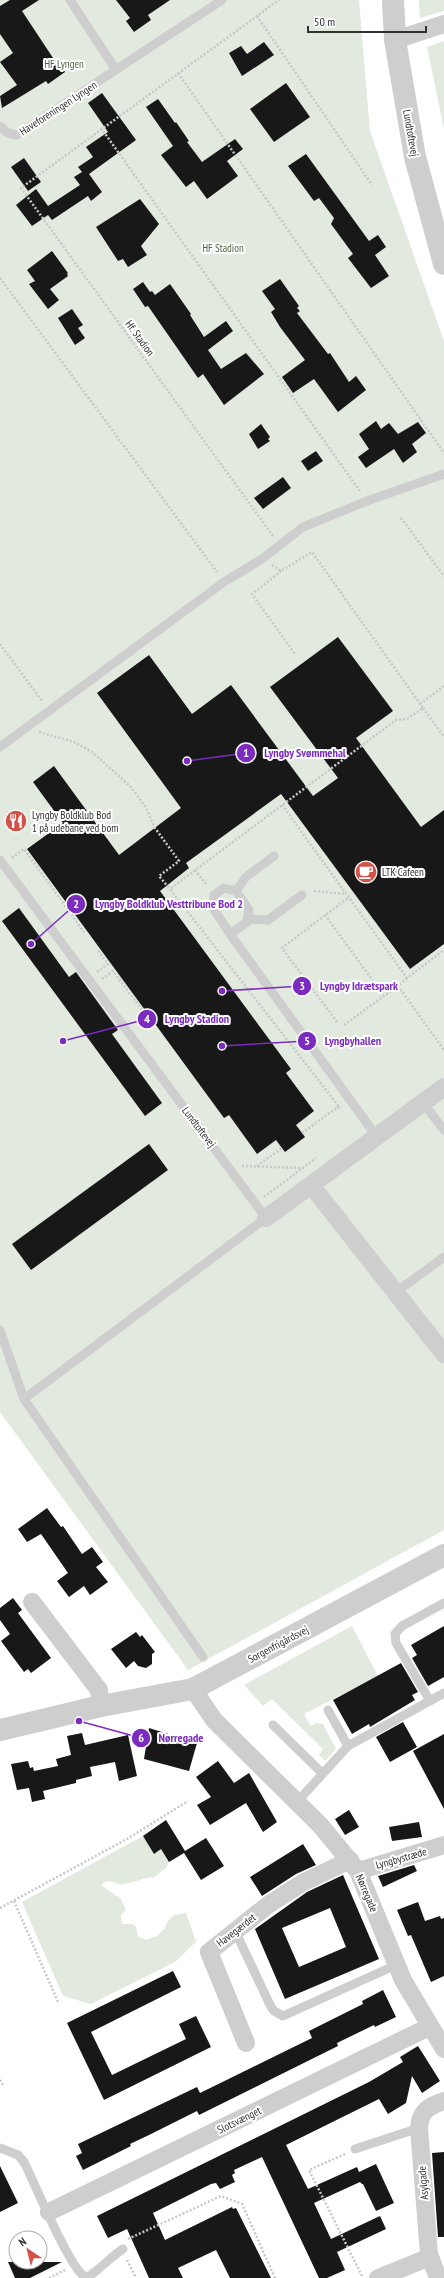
<svg xmlns="http://www.w3.org/2000/svg" width="444" height="2278" viewBox="0 0 444 2278" font-family="'PT Sans Narrow',sans-serif">
  <style>
    .green { fill: #e2e9de }
    .building { fill: #181818; fill-rule: evenodd }
    .lines { fill: none; stroke-linecap: round; stroke-linejoin: round }
    .path { stroke: #c8c8c8; stroke-width: 2.5; stroke-dasharray: 2 2; stroke-linecap: butt }
    .service { stroke: #cecece; stroke-width: 9 }
    .minor { stroke: #cecece; stroke-width: 18 }
    .tertiary { stroke: #cecece; stroke-width: 22 }
    .labels { text-anchor: middle; stroke-width: 4; stroke-linejoin: round; paint-order: stroke }
    .park-label { font-size: 11px; fill: #4f6843; stroke: #fff }
    .street-label { font-size: 11px; fill: #313131; stroke: #fff }
    .poi-label { font-size: 11px; fill: #313131; stroke: #fff; text-anchor: start }
    .leader { fill: none; stroke: #7b2cbf; stroke-width: 1.5 }
    .callout-dot { fill: #7b2cbf; stroke: #fff; stroke-width: 1.5 }
    .mark-label { font-size: 12px; text-anchor: middle; font-weight: bold; fill: #fff }
    .callout-label { font-size: 12px; text-anchor: middle; font-weight: bold; fill: #7b2cbf; stroke: #fff; stroke-width: 4; stroke-linejoin: round; paint-order: stroke }
  </style>
  <rect width="100%" height="100%" fill="#fff"/>
  <g class="green">
    <polygon points="0,0 359,0 370,131 444,341 444,1530 188,1670 0,1412"/>
    <polygon points="419,0 444,0 444,11 420,18"/>
    <polygon points="444,41 444,129 427,47"/>
    <polygon points="352,1626 378,1676 304,1714 311,1726 316,1723 323,1724 336,1749 325,1761 319,1755 323,1749 272,1699 263,1706 244,1685"/>
    <path d="M143,1836L154,1854L160,1850L156,1843L168,1854L165,1856L169,1862L166,1868L153,1878L149,1877C141,1880 133,1882 124,1884C115,1886 110,1876 101,1885L121,1899L126,1910L121,1915V1921L123,1924H133L136,1927L138,1936L146,1940L157,1936L164,1929L168,1921L174,1915L186,1913L196,1942L175,1962L91,2004L63,1996L22,1902Z"/>
  </g>
  <g class="building">
    <polygon points="10,0 39,0 22,11 55,61 57,60 65,72 48,84 46,81 2,108 0,96 17,85 0,62 13,53 0,34 0,6"/>
    <polygon points="116,0 170,0 148,15 151,20 134,32 126,21 130,18"/>
    <polygon points="264,42 274,55 242,76 229,53 241,46 247,54"/>
    <polygon points="286,83 310,117 274,142 250,109"/>
    <polygon points="102,93 136,140 89,174 102,192 91,201 88,196 52,220 48,215 32,226 16,205 36,189 48,206 80,185 74,177 82,172 78,167 93,157 86,147 108,132 88,103"/>
    <polygon points="158,99 175,123 176,122 189,141 187,142 202,162 235,139 243,149 227,161 238,176 207,199 194,181 186,187 161,155 173,146 146,107"/>
    <polygon points="306,154 369,241 378,235 386,247 375,255 389,276 371,288 348,258 353,254 331,224 334,218 319,198 314,201 288,166"/>
    <polygon points="24,158 41,182 28,191 11,167"/>
    <polygon points="140,199 159,224 141,246 147,255 128,267 123,259 118,261 96,227"/>
    <polygon points="52,251 68,273 67,274 68,276 50,289 59,300 48,309 29,284 35,281 27,270"/>
    <polygon points="280,279 299,306 297,308 300,311 297,313 328,354 330,353 349,382 356,376 366,390 338,412 314,379 293,393 282,377 305,360 280,327 271,312 275,309 262,291"/>
    <polygon points="143,282 150,292 152,291 155,295 170,284 191,314 190,315 204,337 226,321 233,331 208,350 221,369 246,353 264,374 224,405 203,374 198,378 148,306 145,307 133,289"/>
    <polygon points="72,309 83,325 78,328 85,338 75,345 58,318"/>
    <polygon points="376,421 381,429 389,423 398,434 418,422 426,433 412,444 417,452 403,463 394,449 366,468 358,457 369,449 359,434"/>
    <polygon points="261,424 270,437 268,439 270,441 258,449 249,434"/>
    <polygon points="316,451 323,461 308,471 301,461"/>
    <polygon points="283,477 291,488 263,509 254,498"/>
    <polygon points="338,637 393,711 356,738 421,827 444,810 444,944 410,969 281,794 186,863 189,868 160,891 291,1069 286,1073 314,1111 296,1125 305,1137 285,1152 276,1140 257,1154 229,1115 224,1118 27,849 63,823 33,782 54,766 119,855 181,808 97,693 149,655 192,714 231,685 313,796 338,778 270,687"/>
    <polygon points="19,908 69,977 76,972 118,1030 112,1034 162,1103 145,1116 2,921"/>
    <polygon points="149,1144 168,1170 31,1270 12,1244"/>
    <polygon points="47,1508 61,1527 63,1526 82,1554 92,1547 103,1562 96,1567 108,1582 90,1595 84,1586 69,1597 57,1581 68,1573 41,1534 27,1542 18,1529"/>
    <polygon points="13,1598 22,1610 18,1613 51,1658 31,1673 28,1669 24,1672 1,1641 10,1634 0,1620 0,1608"/>
    <polygon points="444,1626 444,1677 428,1686 412,1658 417,1655 411,1645"/>
    <polygon points="136,1632 140,1637 142,1635 155,1652 152,1654 152,1664 146,1668 138,1666 134,1661 126,1668 111,1649"/>
    <polygon points="401,1663 418,1692 412,1695 415,1700 370,1727 369,1724 352,1734 333,1700"/>
    <polygon points="403,1722 417,1747 390,1762 376,1737"/>
    <polygon points="149,1728 197,1743 189,1771 144,1759"/>
    <polygon points="82,1733 85,1745 128,1735 137,1776 119,1781 115,1762 90,1767 92,1776 76,1780 76,1783 43,1791 45,1799 32,1802 29,1788 17,1790 11,1764 28,1761 30,1768 33,1767 34,1771 58,1766 56,1759 71,1755 67,1736"/>
    <polygon points="444,1734 444,1809 413,1751"/>
    <polygon points="218,1761 234,1783 249,1773 277,1822 263,1832 246,1803 210,1825 197,1805 211,1797 196,1777"/>
    <polygon points="349,1810 359,1827 345,1835 335,1819"/>
    <polygon points="166,1820 185,1851 206,1838 224,1866 201,1880 184,1853 169,1862 161,1849 154,1854 143,1836"/>
    <polygon points="419,1822 422,1837 392,1841 389,1827"/>
    <polygon points="303,1844 316,1865 296,1874 262,1896 250,1877"/>
    <polygon points="414,1865 417,1871 383,1887 378,1876"/>
    <path d="M343,1875L379,1959L285,1999L255,1929L307,1892ZM330,1908L346,1947L299,1967L282,1928Z"/>
    <polygon points="418,1902 425,1921 440,1916 441,1919 444,1918 444,1976 431,1982 411,1935 408,1936 397,1910"/>
    <polygon points="173,1971 181,1987 91,2032 112,2075 186,2039 179,2024 196,2016 211,2047 104,2100 67,2023"/>
    <polygon points="383,1990 396,2017 375,2027 374,2025 337,2043 338,2046 199,2115 197,2111 149,2135 130,2144 131,2146 83,2170 76,2156 82,2153 78,2144 197,2087 200,2093 312,2038 309,2031 363,2004 362,2001"/>
    <polygon points="418,2046 440,2081 422,2093 412,2076 406,2103 388,2114 379,2099 286,2145 308,2189 357,2167 359,2172 376,2164 394,2203 376,2211 363,2184 362,2184 360,2182 314,2203 331,2239 380,2216 386,2229 337,2252 345,2270 327,2278 319,2278 262,2157 234,2170 235,2173 232,2175 235,2182 220,2189 216,2183 211,2184 153,2213 165,2240 232,2207 233,2209 236,2208 271,2278 230,2278 216,2250 178,2268 183,2278 149,2278 127,2229 108,2238 97,2216 369,2082 403,2062 400,2057"/>
    <polygon points="444,2152 444,2237 438,2237 432,2153"/>
    <polygon points="0,2166 18,2203 0,2212"/>
    <polygon points="8,2262 62,2262 30,2278 15,2278"/>
  </g>
  <g class="lines">
    <g class="path">
      <polyline points="257,16 372,185"/>
      <polyline points="178,73 444,453"/>
      <polyline points="101,128 360,491"/>
      <polyline points="0,278 217,572"/>
      <polyline points="401,518 444,576"/>
      <polyline points="273,536 21,188 279,0"/>
      <polyline points="272,565 281,571 312,552 423,708 407,719 396,720 170,889 340,1108"/>
      <polyline points="281,571 252,594 295,654"/>
      <polyline points="0,644 42,701"/>
      <polyline points="420,704 444,686"/>
      <polyline points="423,708 444,737"/>
      <polyline points="39,732 74,742 92,752 131,787 146,808 155,828 179,861 159,876 170,889"/>
      <polyline points="282,805 407,978 444,950"/>
      <polyline points="12,858 24,849 84,932"/>
      <polyline points="195,870 207,885"/>
      <polyline points="314,891 346,894"/>
      <polyline points="325,915 384,996"/>
      <polyline points="97,972 108,964 97,949"/>
      <polyline points="407,978 398,986 444,1050"/>
      <polyline points="102,979 113,971 148,1018"/>
      <polyline points="337,1022 282,948 349,897"/>
      <polyline points="344,1025 398,986"/>
      <polyline points="302,1133 338,1107 339,1109"/>
      <polyline points="242,1166 303,1168"/>
      <polyline points="257,1166 282,1148"/>
      <polyline points="264,1197 316,1158"/>
      <polyline points="14,1901 58,2002"/>
      <polyline points="0,1908 127,1839 188,1801"/>
      <polyline points="0,2080 3,2085"/>
      <polyline points="345,2154 309,2170 362,2276"/>
      <polyline points="128,2239 221,2196 242,2204 275,2278"/>
      <polyline points="127,2260 136,2278"/>
      <polyline points="49,2278 65,2270"/>
    </g>
    <g class="service">
      <polyline points="70,0 116,70"/>
      <polyline points="0,126 8,133 17,135 222,0"/>
      <polyline points="0,747 224,582 262,559 303,527 367,501 444,474"/>
      <polyline points="0,860 266,1218 24,1399"/>
      <polyline points="236,891 246,877 274,856"/>
      <polyline points="248,919 268,920 302,895"/>
      <polyline points="230,934 247,922 249,910 236,891 224,888 214,895 213,908 230,934 377,1137"/>
      <polyline points="423,1103 444,1130"/>
      <polyline points="395,1293 444,1257"/>
      <polyline points="0,1330 24,1399 203,1657"/>
      <polyline points="430,1701 396,1643 395,1634 402,1626 444,1603"/>
      <polyline points="328,1710 348,1746"/>
      <polyline points="273,1725 322,1773"/>
      <polyline points="297,1802 348,1746 444,1693"/>
      <polyline points="235,1931 271,2007 274,2011 283,2016 396,1965"/>
      <path d="M0,2148L18,2155L24,2162C35,2184 69,2267 85,2277C93,2277 112,2255 123,2249"/>
      <polyline points="355,2149 419,2128"/>
    </g>
    <g class="minor">
      <polyline points="395,40 444,24"/>
      <polyline points="311,1185 444,1354"/>
      <polyline points="266,1218 444,1087"/>
      <polyline points="32,1602 99,1690 101,1706"/>
      <polyline points="193,1689 214,1720 321,1826 358,1871 403,1980 444,2049"/>
      <polyline points="358,1871 444,1845"/>
      <polyline points="246,2043 209,1952 268,1905 302,1883 350,1860"/>
      <polyline points="49,2212 429,2027"/>
      <polyline points="378,2278 430,2257"/>
      <path d="M438,2278L429,2254L419,2128C420,2111 429,2106 444,2101"/>
    </g>
    <g class="tertiary">
      <polyline points="393,0 395,40 415,157 444,264"/>
      <polyline points="0,1730 101,1706 193,1689 444,1555"/>
    </g>
  </g>
  <defs>
    <g id="restaurant-disc" transform="scale(1.15)"><circle r="9.5" fill="#d15349" stroke="#fff"/><path d="M-5-6h1v4h1v-4h1v4h1v-4h1v5L-1.5 .5V6h-2V.5L-5-1ZM5-6V6H3V1.5H1.5Q1.5-4 5-6Z" fill="#fff"/></g>
    <g id="cafe-disc" transform="scale(1.15)"><circle r="9.5" fill="#d15349" stroke="#fff"/><path d="M-5.5-4.5H6V0H3Q3 3.5 0 3.5H-2.5Q-5.5 3.5-5.5 0ZM3-3.2v2h1.7v-2ZM-6 4.5H4V6H-6Z" fill="#fff"/></g>
  </defs>
  <g fill-rule="evenodd">
    <use href="#restaurant-disc" x="16" y="821"/>
    <use href="#cafe-disc" x="366" y="872"/>
  </g>
  <g class="labels">
    <g class="park-label">
      <text x="64" y="68">HF Lyngen</text>
      <text x="223" y="252">HF Stadion</text>
    </g>
    <g class="street-label">
      <text transform="translate(58 108) rotate(-33)" y="4">Haveforeningen Lyngen</text>
      <text transform="translate(411 133) rotate(80)" y="4">Lundtoftevej</text>
      <text transform="translate(140 338) rotate(54)" y="4">Hf. Stadion</text>
      <text transform="translate(199 1127) rotate(53)" y="4">Lundtoftevej</text>
      <text transform="translate(278 1644) rotate(-28)" y="4">Sorgenfrigårdsvej</text>
      <text transform="translate(401 1858) rotate(-16)" y="4">Lyngbystræde</text>
      <text transform="translate(367 1893) rotate(67)" y="4">Nørregade</text>
      <text transform="translate(236 1930) rotate(-38)" y="4">Havegærdet</text>
      <text transform="translate(239 2120) rotate(-26)" y="4">Slotsvænget</text>
      <text transform="translate(423 2183) rotate(-95)" y="4">Asylgade</text>
    </g>
    <g class="poi-label">
      <text x="32" y="819">Lyngby Boldklub Bod<tspan x="32" dy="13">1 på udebane ved bom</tspan></text>
      <text x="382" y="876">LTK Cafeen</text>
    </g>
  </g>
  <path class="leader" d="M187 761L246 753M31 944L76 904M222 991L302 986M63 1041L147 1019M222 1046L307 1041M79 1721L141 1738"/>
  <g class="callout-dot">
    <circle cx="187" cy="761" r="4"/>
    <circle cx="31" cy="944" r="4"/>
    <circle cx="222" cy="991" r="4"/>
    <circle cx="63" cy="1041" r="4"/>
    <circle cx="222" cy="1046" r="4"/>
    <circle cx="79" cy="1721" r="4"/>
    <circle cx="246" cy="753" r="10"/>
    <circle cx="76" cy="904" r="10"/>
    <circle cx="302" cy="986" r="10"/>
    <circle cx="147" cy="1019" r="10"/>
    <circle cx="307" cy="1041" r="10"/>
    <circle cx="141" cy="1738" r="10"/>
  </g>
  <g class="mark-label">
    <text x="246" y="757">1</text>
    <text x="76" y="908">2</text>
    <text x="302" y="990">3</text>
    <text x="147" y="1023">4</text>
    <text x="307" y="1045">5</text>
    <text x="141" y="1742">6</text>
  </g>
  <g class="callout-label">
    <text x="305" y="757">Lyngby Svømmehal</text>
    <text x="169" y="908">Lyngby Boldklub Vesttribune Bod 2</text>
    <text x="359" y="990">Lyngby Idrætspark</text>
    <text x="197" y="1023">Lyngby Stadion</text>
    <text x="353" y="1045">Lyngbyhallen</text>
    <text x="181" y="1742">Nørregade</text>
  </g>
  <g transform="translate(28 2250) rotate(325)"><circle r="19" fill="#ffffff" stroke="#adadad"/>
  <path d="M0-3L7 15L0 10L-7 15Z" fill="#d15349"/>
  <text y="-6" font-size="11" font-weight="bold" text-anchor="middle" fill="#313131">N</text>
  </g>
  <path d="M308 26v6h118v-6" fill="none" stroke="#313131" stroke-width="2"/>
  <text x="314" y="26" font-size="12" fill="#313131" stroke="#ffffff" stroke-width="3" paint-order="stroke">50 m</text>
</svg>
